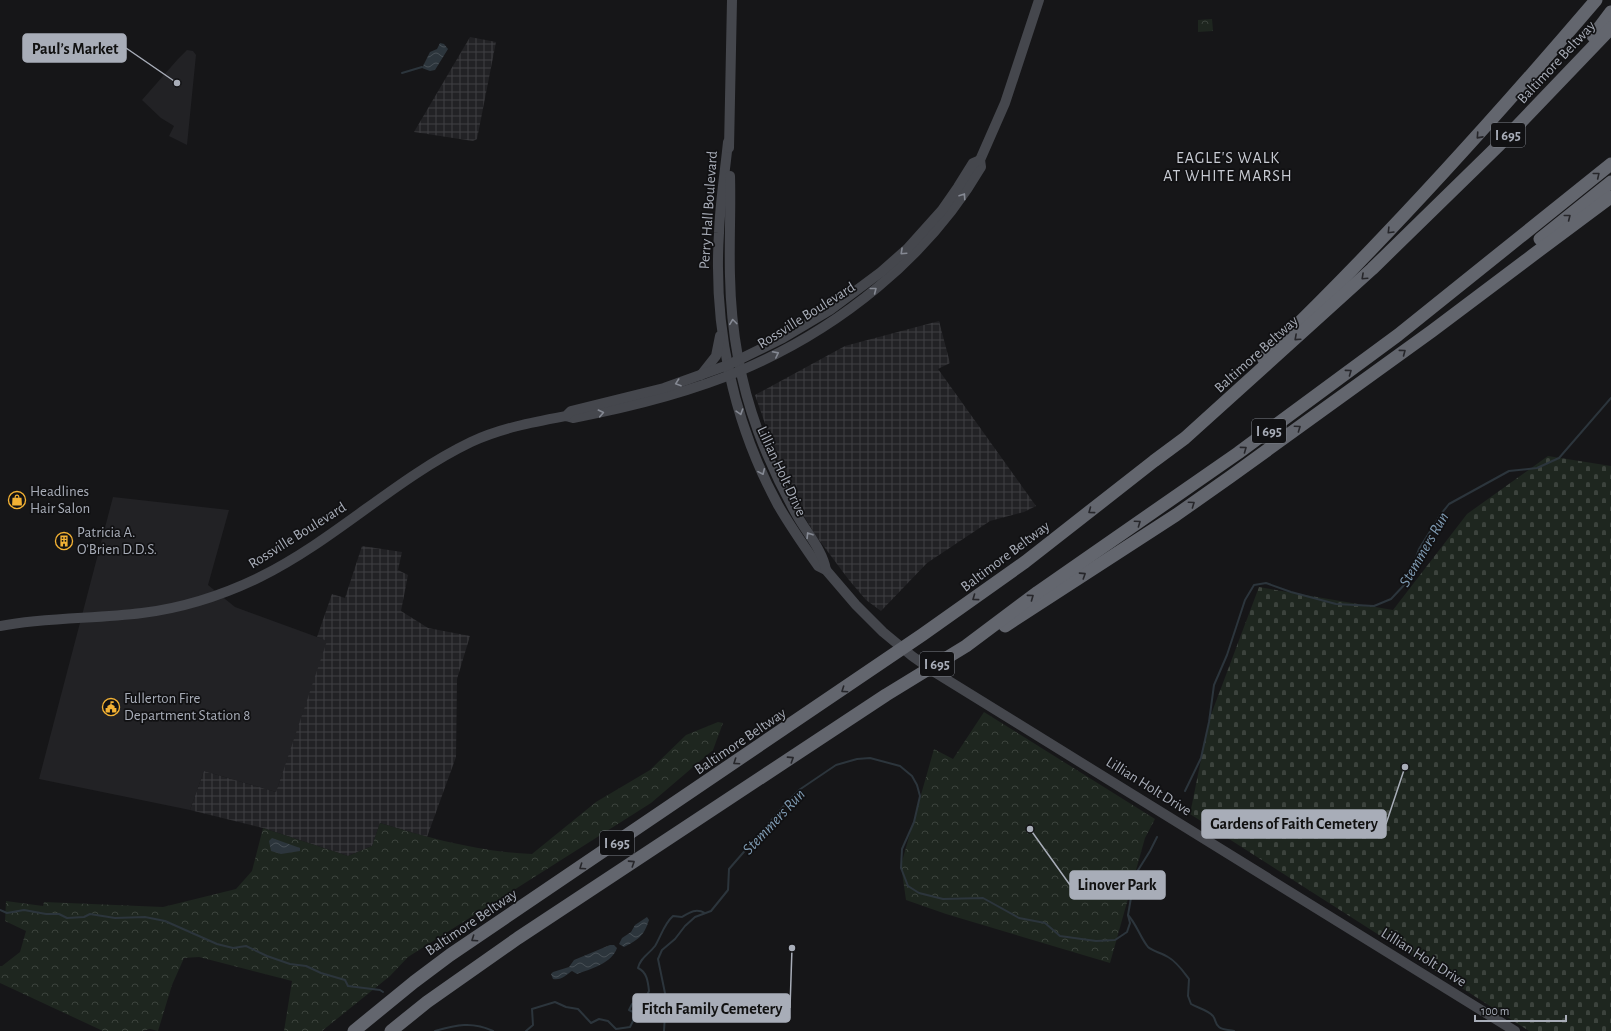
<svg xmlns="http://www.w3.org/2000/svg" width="1611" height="1031" viewBox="0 0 1611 1031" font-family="'Alegreya Sans',sans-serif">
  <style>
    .built { fill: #222225 }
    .industrial { fill: url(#industrial-grid) }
    .forest { fill: url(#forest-crowns) }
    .cemetery { fill: url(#cemetery-stones) }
    .water { fill: url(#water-waves) }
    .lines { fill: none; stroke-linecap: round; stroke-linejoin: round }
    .stream { stroke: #2c353c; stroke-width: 2 }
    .secondary { stroke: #45474d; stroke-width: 10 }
    .highway { stroke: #63666e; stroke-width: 13 }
    .oneway { stroke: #26262a }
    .oneway2 { stroke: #858993 }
    .labels { text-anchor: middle; stroke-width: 3.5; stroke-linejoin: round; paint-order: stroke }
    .shield { fill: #111113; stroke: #7b7e86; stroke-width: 1 }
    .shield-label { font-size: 14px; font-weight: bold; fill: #a8adb8 }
    .street-label { font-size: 15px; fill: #a8adb8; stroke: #111113 }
    .poi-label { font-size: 15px; fill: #a8adb8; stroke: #111113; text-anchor: start }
    .neighbourhood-label { font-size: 16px; letter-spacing: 1px; fill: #c9ccd4; stroke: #111113 }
    .water-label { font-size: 16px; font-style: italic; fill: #7f9bb3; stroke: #111113 }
    .leader { fill: none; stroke: #a8adb8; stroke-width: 1.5 }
    .callout-dot { fill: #a8adb8; stroke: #111113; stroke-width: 1.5 }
    .callout { fill: #a8adb8; stroke: #a8adb8; stroke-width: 1.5 }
    .callout-label { font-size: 16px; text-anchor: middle; font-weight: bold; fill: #111 }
  </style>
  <defs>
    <pattern id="industrial-grid" width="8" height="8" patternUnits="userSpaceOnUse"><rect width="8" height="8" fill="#222225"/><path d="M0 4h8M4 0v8" fill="none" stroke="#3f3f43"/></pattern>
    <pattern id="forest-crowns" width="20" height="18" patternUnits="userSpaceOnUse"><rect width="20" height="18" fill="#1e261f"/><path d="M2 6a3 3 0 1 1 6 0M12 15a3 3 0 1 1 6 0" fill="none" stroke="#3c433d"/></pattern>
    <pattern id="cemetery-stones" width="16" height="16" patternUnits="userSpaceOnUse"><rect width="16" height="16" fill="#1e261f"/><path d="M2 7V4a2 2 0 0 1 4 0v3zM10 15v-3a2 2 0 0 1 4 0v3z" fill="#3c433d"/></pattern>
    <pattern id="water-waves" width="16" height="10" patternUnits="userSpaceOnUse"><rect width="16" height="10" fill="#2c353c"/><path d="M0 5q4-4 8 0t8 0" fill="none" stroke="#485056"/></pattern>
  </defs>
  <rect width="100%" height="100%" fill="#161618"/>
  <g class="built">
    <polygon points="187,50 193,51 196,55 187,145 169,136 174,126 161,118 142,100 178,59"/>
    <polygon points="113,497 229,510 208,585 235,607 328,641 276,792 204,771 190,810 39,779"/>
  </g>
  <g class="industrial">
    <polygon points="470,37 496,42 477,139 473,141 414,132"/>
    <polygon points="939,321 950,363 938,369 1036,506 1024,512 990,521 927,563 881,611 866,600 849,580 816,536 798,506 778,461 755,395 845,346"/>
    <polygon points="362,546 402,552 398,570 408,575 401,611 428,628 470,636 457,679 456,757 427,837 380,823 372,846 348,856 263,828 190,810 204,771 276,792 327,641 317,637 332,594 345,598"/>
  </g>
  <g class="forest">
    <polygon points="1212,19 1213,31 1198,32 1198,20"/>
    <polygon points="984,712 1155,819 1145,838 1110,963 946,914 906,900 901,865 934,749 953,759"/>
    <path d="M718,722L723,723L713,750L651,803L408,957L390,976L322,1031H284L292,981L199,957L184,958L172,985L158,1031L150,1029L142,1031H103L0,983V966H2L20,952L26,931L5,921L6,901L43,906L44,902L163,907L236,889L252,871L263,828L348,856L372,846L380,823C429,838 480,852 532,854L596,802L650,770L686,735Z"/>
  </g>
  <polygon class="cemetery" points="1548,456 1611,466 1611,1031 1529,1031 1190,814 1209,720 1259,587 1393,610 1467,514"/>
  <g class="water">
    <polygon points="440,43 444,44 448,49 435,70 430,71 422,68 430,52 437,49"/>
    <polygon points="272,838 300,848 300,851 281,854 271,851 269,841"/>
    <path d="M647,917L649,920C644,936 638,940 624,947L619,944L622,938L631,932L635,925Z"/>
    <path d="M610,945H614L617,948C612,963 591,969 577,974L572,971C567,974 561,981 553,979L551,974L553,972L569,967L574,960Z"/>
  </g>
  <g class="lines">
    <g class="stream">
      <polyline points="402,73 422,67"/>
      <polyline points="1185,791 1201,758 1209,722 1214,685 1227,655 1245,600 1254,585 1266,583 1291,592 1336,604 1374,606 1391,599 1407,582 1419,549 1441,514 1449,504 1509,471 1537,468 1559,458 1611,398"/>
      <polyline points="0,910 7,913 24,910 46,914 59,914 67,918 84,917 90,914 115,918 145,917 165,921 217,944 233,948 246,946 267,956 290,964 306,966 321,973 345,980 348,986 380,990 383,992"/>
      <path d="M1128,915C1137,925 1140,937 1148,947C1152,951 1162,953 1168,957C1177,962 1183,971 1189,979L1188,996L1191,1004C1198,1008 1208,1010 1213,1016C1216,1020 1215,1024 1219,1027C1224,1031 1229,1029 1234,1031"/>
      <path d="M435,1031C456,1025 472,1021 493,1031"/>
      <path d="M526,1031L533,1025L532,1009L555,1002L566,1007L578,1009L591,1023L599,1019L608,1021L616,1029L630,1027L633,1021V1012L629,1010L632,1004L637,1001L640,1003L645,999L649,991C648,982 647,972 638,968C640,958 649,954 655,946C661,936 664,924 673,916L682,917C690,912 696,908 705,913"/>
      <polyline points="664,1031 666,998 658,959 662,950 675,939 685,926 695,917 711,911 728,890 729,869 783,807 799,790 836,765 857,759 870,758 900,766 912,776 917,785 920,796 914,822 902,849 901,868 908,886 919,893 943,899 983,898 1019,918 1045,923 1060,936 1096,941 1115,940 1127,932 1130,923 1128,915 1135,875 1150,851 1157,837"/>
    </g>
    <g class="secondary">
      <path d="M728,142C725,172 720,203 719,233C713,327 733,422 778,505C790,526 804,546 818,566L826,570L856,605L883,632L912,656L936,673L1515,1031"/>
      <polyline points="729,148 732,0"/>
      <path d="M730,176C731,209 729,242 730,276C731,328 740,382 758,431C769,461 782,489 798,517C807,533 823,551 826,570"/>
      <polyline points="701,375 716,356 720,336"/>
      <path d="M566,416L573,418C631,407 688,393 742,370C838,329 928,258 981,167L980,160L1005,103L1039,0"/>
      <path d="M0,626C47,617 95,619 142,613C182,608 223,595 260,577C335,540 396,478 471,442C501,428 534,422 566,416L571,411L664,388L728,365L783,338L830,310L881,272L907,249L942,210L958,187L973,163L980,160"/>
    </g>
    <g class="highway">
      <polyline points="1593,36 1611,12"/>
      <polyline points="1540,239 1611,182"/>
      <path d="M1263,358C1381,245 1490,124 1596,0"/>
      <polyline points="1005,626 1176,515 1230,477 1432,331 1533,255 1611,197"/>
      <polyline points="354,1031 414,982 450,955 922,635 1025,562 1154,461 1185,438 1372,269 1500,144 1611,28"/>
      <polyline points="391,1031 427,1002 518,938 886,695 966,646 1038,592 1238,453 1398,335 1611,164"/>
    </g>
  </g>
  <defs><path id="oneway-chevron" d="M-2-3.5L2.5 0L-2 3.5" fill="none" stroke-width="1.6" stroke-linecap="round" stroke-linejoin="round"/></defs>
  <g class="oneway">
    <use href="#oneway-chevron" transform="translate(1479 136) rotate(132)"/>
    <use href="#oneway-chevron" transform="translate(1597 175) rotate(-39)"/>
    <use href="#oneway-chevron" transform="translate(1568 217) rotate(-38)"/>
    <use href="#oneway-chevron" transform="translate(1390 231) rotate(134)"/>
    <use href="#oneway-chevron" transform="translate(1364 277) rotate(137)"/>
    <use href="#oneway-chevron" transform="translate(1297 338) rotate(138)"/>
    <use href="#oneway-chevron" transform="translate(1403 352) rotate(-37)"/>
    <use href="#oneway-chevron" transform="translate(1349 372) rotate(-36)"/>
    <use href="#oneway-chevron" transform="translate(1298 428) rotate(-35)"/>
    <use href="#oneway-chevron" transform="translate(1244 449) rotate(-36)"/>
    <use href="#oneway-chevron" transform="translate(1192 504) rotate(-35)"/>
    <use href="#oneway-chevron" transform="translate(1091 511) rotate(143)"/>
    <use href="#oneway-chevron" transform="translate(1138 523) rotate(-35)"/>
    <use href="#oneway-chevron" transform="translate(1083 575) rotate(-33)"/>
    <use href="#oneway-chevron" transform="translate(1031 597) rotate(-36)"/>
    <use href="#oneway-chevron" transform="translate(975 598) rotate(144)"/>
    <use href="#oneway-chevron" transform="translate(844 690) rotate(146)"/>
    <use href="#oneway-chevron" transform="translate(791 759) rotate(-33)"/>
    <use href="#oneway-chevron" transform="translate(736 762) rotate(146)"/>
    <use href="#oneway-chevron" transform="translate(632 863) rotate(-33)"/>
    <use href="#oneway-chevron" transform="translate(582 867) rotate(146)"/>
    <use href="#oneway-chevron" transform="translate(474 939) rotate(146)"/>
  </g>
  <g class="oneway2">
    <use href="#oneway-chevron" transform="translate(963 196) rotate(-56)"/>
    <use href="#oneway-chevron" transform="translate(903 252) rotate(137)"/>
    <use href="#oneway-chevron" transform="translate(874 290) rotate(-38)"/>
    <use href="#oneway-chevron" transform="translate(733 322) rotate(-97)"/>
    <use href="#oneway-chevron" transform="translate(776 354) rotate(-27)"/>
    <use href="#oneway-chevron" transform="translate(678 383) rotate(161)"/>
    <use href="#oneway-chevron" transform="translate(740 412) rotate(72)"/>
    <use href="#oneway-chevron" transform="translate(601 413) rotate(-12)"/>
    <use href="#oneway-chevron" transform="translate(762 472) rotate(66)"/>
    <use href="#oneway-chevron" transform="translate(809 535) rotate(-122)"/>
  </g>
  <defs>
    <g id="shop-ring" transform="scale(0.9)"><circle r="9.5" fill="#111113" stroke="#f2b134" stroke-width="1.5"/><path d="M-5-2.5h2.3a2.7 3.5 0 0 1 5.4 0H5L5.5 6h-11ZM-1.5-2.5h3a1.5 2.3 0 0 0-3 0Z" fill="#f2b134"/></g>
    <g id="building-ring" transform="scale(0.9)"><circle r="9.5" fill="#111113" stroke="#f2b134" stroke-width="1.5"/><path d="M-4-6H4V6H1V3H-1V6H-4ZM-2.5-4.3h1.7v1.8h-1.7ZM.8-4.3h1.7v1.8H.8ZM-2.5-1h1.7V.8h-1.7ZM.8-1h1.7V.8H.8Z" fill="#f2b134"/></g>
    <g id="civic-ring" transform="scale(0.9)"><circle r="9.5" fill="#111113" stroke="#f2b134" stroke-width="1.5"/><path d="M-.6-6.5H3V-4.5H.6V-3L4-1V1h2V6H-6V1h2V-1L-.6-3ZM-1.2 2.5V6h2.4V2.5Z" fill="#f2b134"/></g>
  </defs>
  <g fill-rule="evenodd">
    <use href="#shop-ring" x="17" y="500"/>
    <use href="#building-ring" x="64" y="541"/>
    <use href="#civic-ring" x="111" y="707"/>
  </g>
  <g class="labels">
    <g class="shield">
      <rect x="1491" y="123" width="34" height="24" rx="3"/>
      <rect x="1252" y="419" width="34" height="24" rx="3"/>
      <rect x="920" y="652" width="34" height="24" rx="3"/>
      <rect x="600" y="831" width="34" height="24" rx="3"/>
    </g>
    <g class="shield-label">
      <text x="1508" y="140">I 695</text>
      <text x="1269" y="436">I 695</text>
      <text x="937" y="669">I 695</text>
      <text x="617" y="848">I 695</text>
    </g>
    <g class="street-label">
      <text transform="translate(1556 62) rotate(-47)" y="5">Baltimore Beltway</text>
      <text transform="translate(708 210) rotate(-86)" y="5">Perry Hall Boulevard</text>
      <text transform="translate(806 315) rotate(-32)" y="5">Rossville Boulevard</text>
      <text transform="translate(1256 354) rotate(-42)" y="5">Baltimore Beltway</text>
      <text transform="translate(782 471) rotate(65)" y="5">Lillian Holt Drive</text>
      <text transform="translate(297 535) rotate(-32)" y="5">Rossville Boulevard</text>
      <text transform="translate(1005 556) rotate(-37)" y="5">Baltimore Beltway</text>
      <text transform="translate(740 741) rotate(-34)" y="5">Baltimore Beltway</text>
      <text transform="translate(1149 786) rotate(32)" y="5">Lillian Holt Drive</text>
      <text transform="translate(471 922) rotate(-34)" y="5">Baltimore Beltway</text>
      <text transform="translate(1424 957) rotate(32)" y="5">Lillian Holt Drive</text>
    </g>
    <g class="poi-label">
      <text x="30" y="496">Headlines<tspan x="30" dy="17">Hair Salon</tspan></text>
      <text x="77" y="537">Patricia A.<tspan x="77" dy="17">O’Brien D.D.S.</tspan></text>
      <text x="124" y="703">Fullerton Fire<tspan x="124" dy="17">Department Station 8</tspan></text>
    </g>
    <g class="neighbourhood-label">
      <text x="1228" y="163">EAGLE'S WALK<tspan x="1228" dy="18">AT WHITE MARSH</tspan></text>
    </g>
    <g class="water-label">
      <text transform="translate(1423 549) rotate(-60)" y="6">Stemmers Run</text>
      <text transform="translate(773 821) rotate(-47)" y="6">Stemmers Run</text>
    </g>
  </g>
  <path class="leader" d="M177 83L126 48M1405 767L1386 824M1030 829L1070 885M792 948L790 1008"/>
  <g class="callout-dot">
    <circle cx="177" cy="83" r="4"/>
    <circle cx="1405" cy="767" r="4"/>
    <circle cx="1030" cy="829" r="4"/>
    <circle cx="792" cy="948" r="4"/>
  </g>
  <g class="callout">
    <rect x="23" y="34" width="103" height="28" rx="4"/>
    <rect x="1202" y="810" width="184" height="28" rx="4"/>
    <rect x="1070" y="871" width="95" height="28" rx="4"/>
    <rect x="633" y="994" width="157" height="28" rx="4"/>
  </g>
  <g class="callout-label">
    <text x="75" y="54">Paul’s Market</text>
    <text x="1294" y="829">Gardens of Faith Cemetery</text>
    <text x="1117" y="890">Linover Park</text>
    <text x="712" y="1014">Fitch Family Cemetery</text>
  </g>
  <path d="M1475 1015v6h91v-6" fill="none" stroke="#a8adb8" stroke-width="2"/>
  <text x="1481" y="1015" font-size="12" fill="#a8adb8" stroke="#111113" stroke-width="3" paint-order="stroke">100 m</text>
</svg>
